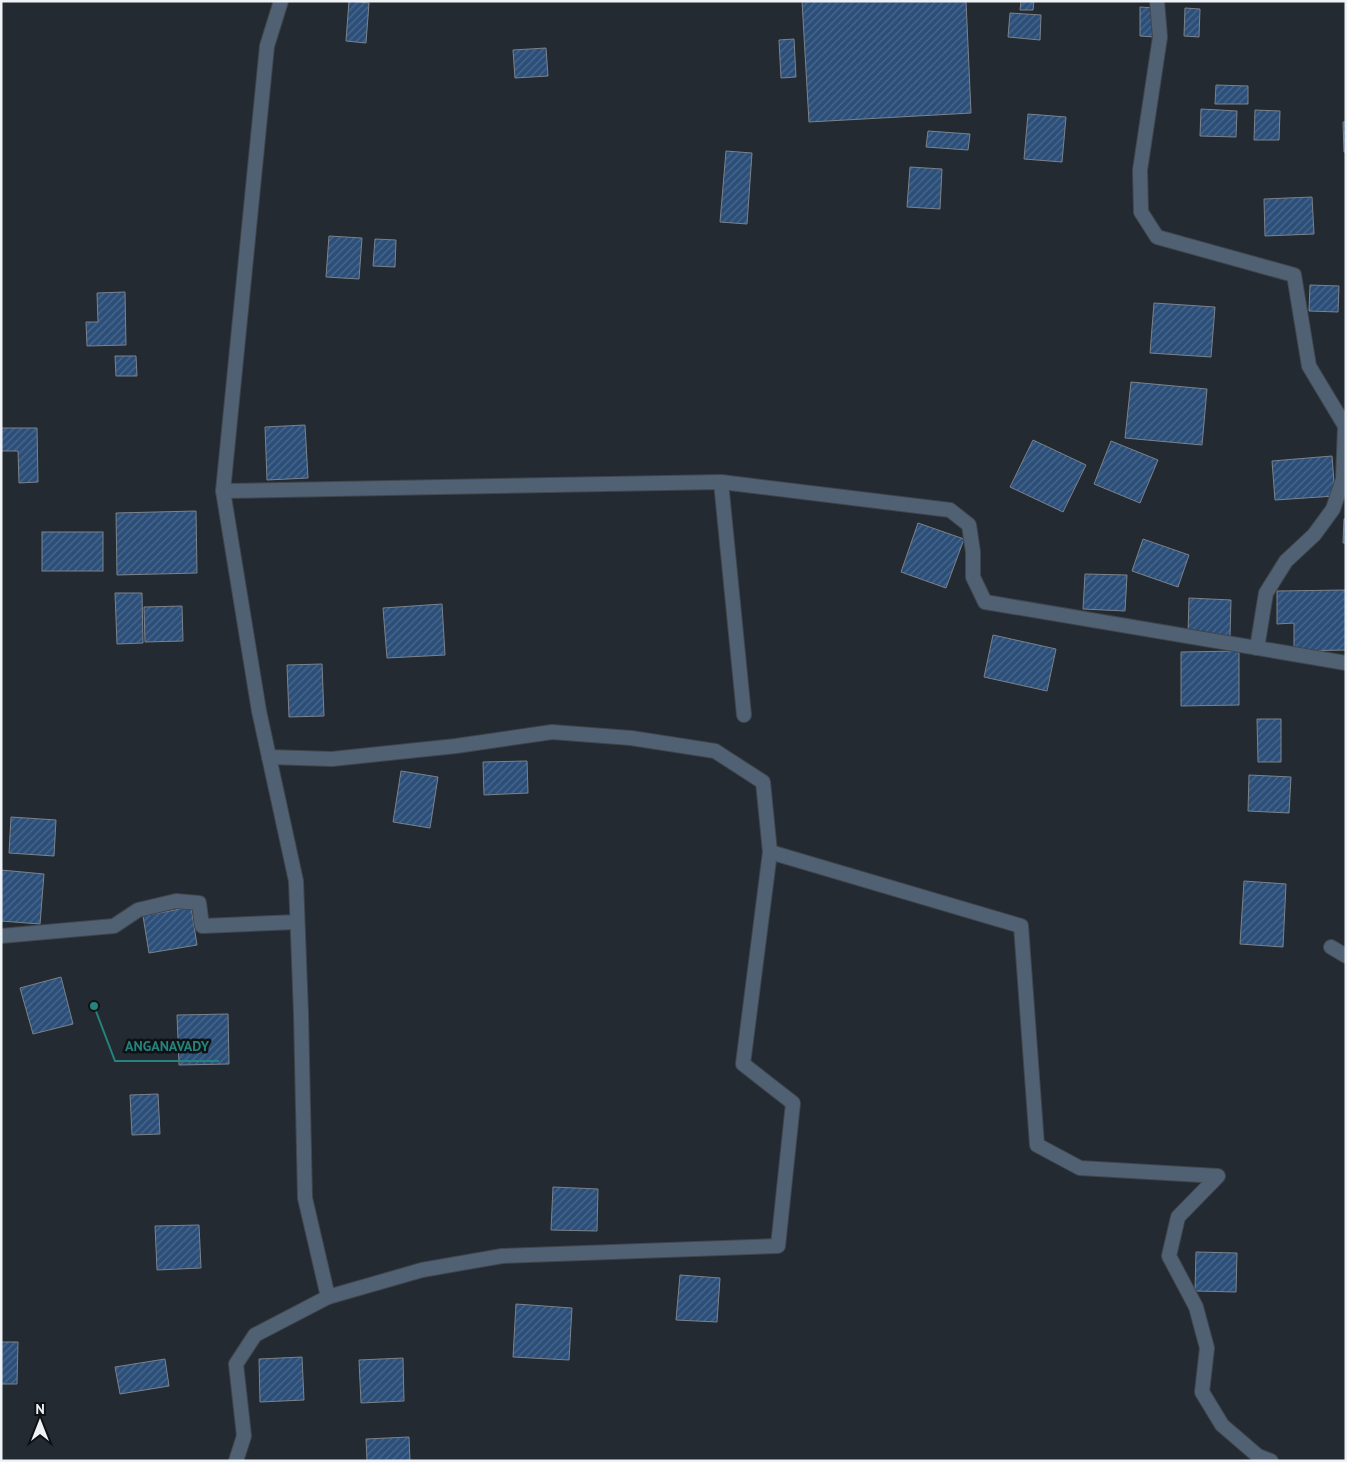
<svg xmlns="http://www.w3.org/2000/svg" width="1347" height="1462" viewBox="0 0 1347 1462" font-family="'PT Sans',sans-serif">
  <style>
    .building { fill: url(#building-hatch); stroke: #7b828b }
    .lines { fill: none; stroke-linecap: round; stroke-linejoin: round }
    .minor-casing { stroke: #40464d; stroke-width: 16 }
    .minor { stroke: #516174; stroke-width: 14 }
    .leader { fill: none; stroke: #25827c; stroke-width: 2 }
    .callout-dot { fill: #25827c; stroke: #0f1215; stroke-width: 2 }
    .callout-label { font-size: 14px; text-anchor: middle; font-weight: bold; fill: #25827c; stroke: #0f1215; stroke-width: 5; stroke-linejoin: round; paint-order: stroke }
  </style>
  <defs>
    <pattern id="building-hatch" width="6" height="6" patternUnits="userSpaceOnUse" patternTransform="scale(1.25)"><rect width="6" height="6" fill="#2c4f79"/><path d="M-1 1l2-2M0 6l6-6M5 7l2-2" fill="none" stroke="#4b698d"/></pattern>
  </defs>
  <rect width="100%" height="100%" fill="#242a31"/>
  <g class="building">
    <polygon points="349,1 369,3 366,43 346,41"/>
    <polygon points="802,1 966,1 971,113 809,122"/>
    <polygon points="1021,1 1034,1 1033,10 1020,10"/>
    <polygon points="1140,7 1155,8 1154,37 1140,36"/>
    <polygon points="1185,8 1200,9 1199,37 1184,36"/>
    <polygon points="1010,13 1041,15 1040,40 1008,37"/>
    <polygon points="794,39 796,77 781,78 779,40"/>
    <polygon points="546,48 548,76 515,78 513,50"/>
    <polygon points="1216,85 1248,86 1248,104 1215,104"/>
    <polygon points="1201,109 1237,111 1236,137 1200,136"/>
    <polygon points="1255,110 1280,111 1279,140 1254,140"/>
    <polygon points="1028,114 1066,117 1062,162 1024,159"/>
    <polygon points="1343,122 1346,122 1346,152 1344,152"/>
    <polygon points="928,131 970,134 968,150 926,147"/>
    <polygon points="726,151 752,153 747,224 720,222"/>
    <polygon points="910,167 942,169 940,209 907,207"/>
    <polygon points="1312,197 1314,234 1265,236 1264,199"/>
    <polygon points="329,236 362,238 359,279 326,277"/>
    <polygon points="375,239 396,240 395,267 373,266"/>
    <polygon points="1310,285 1339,286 1338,312 1309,311"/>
    <polygon points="125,292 126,345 87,346 86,322 98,322 97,293"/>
    <polygon points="1154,303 1215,307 1211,357 1150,353"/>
    <polygon points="115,356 136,356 137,376 116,376"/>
    <polygon points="1131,382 1207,389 1202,445 1125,438"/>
    <polygon points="305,425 308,478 267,480 265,427"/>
    <polygon points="1,428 37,428 38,482 19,483 18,451 1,451"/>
    <polygon points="1033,440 1086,465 1063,512 1010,487"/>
    <polygon points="1111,441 1158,460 1140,503 1094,484"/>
    <polygon points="1332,456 1335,496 1275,500 1272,461"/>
    <polygon points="196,511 197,573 117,575 116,513"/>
    <polygon points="1344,519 1346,519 1346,543 1343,543"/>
    <polygon points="918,523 964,539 946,588 901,572"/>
    <rect x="42" y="532" width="61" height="39"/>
    <polygon points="1143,539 1189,555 1178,587 1132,571"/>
    <polygon points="1085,574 1127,575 1125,611 1083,609"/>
    <polygon points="1346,590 1346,650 1294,651 1294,623 1277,624 1277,591"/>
    <polygon points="115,593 142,593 143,643 117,644"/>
    <polygon points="1189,598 1231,600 1230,636 1188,634"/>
    <polygon points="442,604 445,655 387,658 383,608"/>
    <polygon points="182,606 183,641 145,642 144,607"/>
    <polygon points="993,635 1056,649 1047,691 984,677"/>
    <polygon points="1239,651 1239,705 1181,706 1181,652"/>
    <polygon points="322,664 324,716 289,717 287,665"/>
    <polygon points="1257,719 1281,719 1281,762 1258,762"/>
    <polygon points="527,761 528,793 484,795 483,762"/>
    <polygon points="401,771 438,777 430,828 393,822"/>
    <polygon points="1249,775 1291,777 1289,813 1248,811"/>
    <polygon points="11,817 56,820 54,856 9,853"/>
    <polygon points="1,870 44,874 40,924 1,921"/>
    <polygon points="1244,881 1286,884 1283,947 1240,944"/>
    <polygon points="191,907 197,945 149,953 143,916"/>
    <polygon points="61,977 73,1024 33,1034 20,988"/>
    <polygon points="228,1014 229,1064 179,1065 177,1015"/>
    <polygon points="158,1094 160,1134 132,1135 130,1095"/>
    <polygon points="553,1187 598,1189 597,1231 551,1230"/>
    <polygon points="199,1225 201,1268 157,1270 155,1226"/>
    <polygon points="1196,1252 1237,1253 1236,1292 1195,1291"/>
    <polygon points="680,1275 720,1278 717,1322 676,1320"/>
    <polygon points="516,1304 572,1308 569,1360 513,1357"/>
    <polygon points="1,1342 18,1342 17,1384 1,1384"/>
    <polygon points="302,1357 304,1400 260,1402 259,1359"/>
    <polygon points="403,1358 404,1401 361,1403 359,1360"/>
    <polygon points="165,1359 169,1386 120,1394 115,1367"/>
    <polygon points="409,1437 410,1461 367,1461 366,1439"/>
  </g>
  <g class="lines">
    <g class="minor-casing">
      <g id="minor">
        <polyline points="281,1 267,46 223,491 721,482 744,715"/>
        <polyline points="1157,1 1160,37 1140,170 1141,212 1157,237 1294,275 1309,366 1345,426 1343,479 1333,509 1314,535 1286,561 1266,593 1257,648"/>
        <polyline points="721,482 950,510 969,525 973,552 973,577 985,602 1346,663"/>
        <polyline points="223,491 259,711 296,881 301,1014 305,1198 328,1297 255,1335 236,1364 244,1436 236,1461"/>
        <polyline points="269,757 332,759 456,746 552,732 631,738 715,751 763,782 770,852 743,1064 793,1103 778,1246 502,1256 422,1270 328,1297"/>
        <polyline points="770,852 1021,926 1037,1145 1080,1168 1218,1176 1178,1217 1169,1256 1196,1307 1207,1348 1202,1392 1222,1425 1258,1456 1271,1461"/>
        <polyline points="1,936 114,926 138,910 176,901 199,903 202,926 297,922"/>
        <polyline points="1331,947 1346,956"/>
      </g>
    </g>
    <use href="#minor" class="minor"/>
  </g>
  <path class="leader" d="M94 1006L115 1061H219"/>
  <circle class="callout-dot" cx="94" cy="1006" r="5"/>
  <g class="callout-label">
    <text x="167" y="1051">ANGANAVADY</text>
  </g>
  <rect width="1347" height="1462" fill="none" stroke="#eff3f8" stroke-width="5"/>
  <g transform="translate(40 1422)" stroke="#0f1215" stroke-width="4" paint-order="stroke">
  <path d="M0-4L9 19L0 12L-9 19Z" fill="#eff3f8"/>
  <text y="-8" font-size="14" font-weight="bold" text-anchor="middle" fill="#eff3f8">N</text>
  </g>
</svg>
